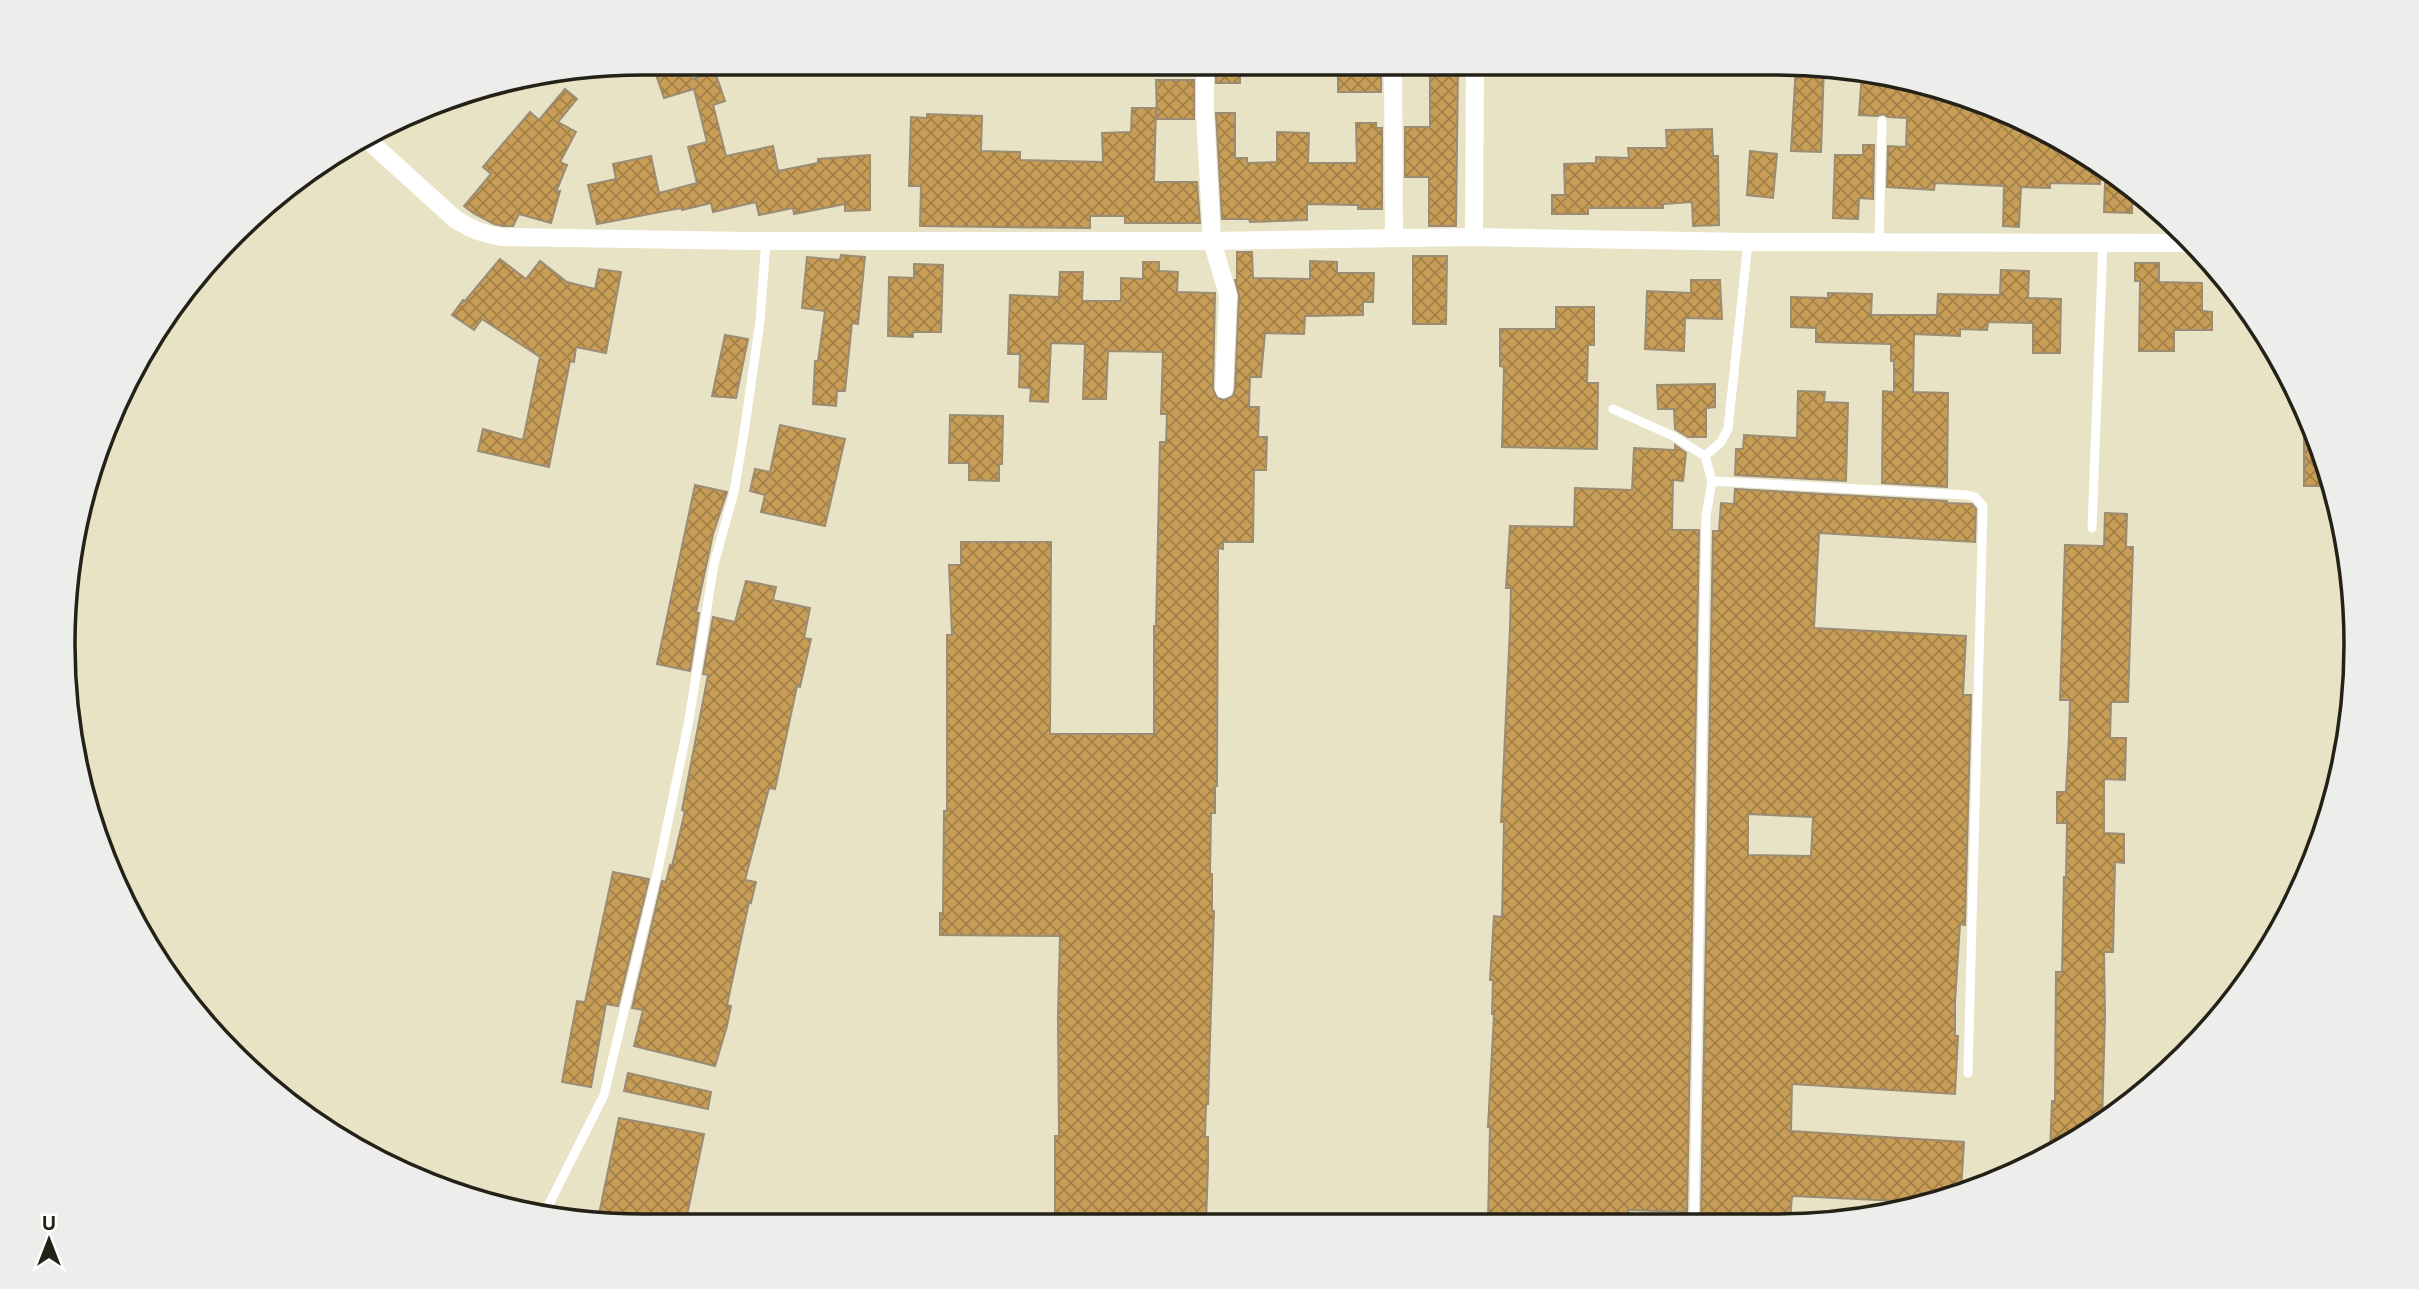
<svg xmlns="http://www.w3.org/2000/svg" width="2419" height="1289" viewBox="0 0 2419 1289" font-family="Inter,sans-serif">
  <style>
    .building { fill: url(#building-cross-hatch); stroke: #9b8c73; stroke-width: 2; fill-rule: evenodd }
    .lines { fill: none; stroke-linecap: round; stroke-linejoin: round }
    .service { stroke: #fff; stroke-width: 9 }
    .minor { stroke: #fff; stroke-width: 18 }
    .rim { fill: none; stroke: #242116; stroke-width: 3.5 }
  </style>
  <defs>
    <pattern id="building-cross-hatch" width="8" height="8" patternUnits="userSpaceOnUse" patternTransform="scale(1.75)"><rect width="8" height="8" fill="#c89e57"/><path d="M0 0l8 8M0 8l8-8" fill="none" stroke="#a28047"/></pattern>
  </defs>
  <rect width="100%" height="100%" fill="#e9e3c6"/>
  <g class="building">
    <polygon points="652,63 687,63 692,79 715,72 725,101 713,105 726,156 773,146 778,171 818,163 818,159 870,155 870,210 845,211 845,204 794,214 793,208 759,215 756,202 713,212 711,203 682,210 681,208 597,224 588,185 616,179 613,164 651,156 659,193 697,183 688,147 707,142 694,89 664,98"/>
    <rect x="1216" y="64" width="24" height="19"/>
    <polygon points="1430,64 1458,64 1456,226 1429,226 1429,177 1405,177 1405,127 1430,127"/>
    <polygon points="1796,64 1824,66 1821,152 1791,151"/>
    <polygon points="1381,69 1381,92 1338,92 1338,70"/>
    <polygon points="1862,72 1925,83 2032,123 2100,166 2100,184 2050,183 2050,188 2021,187 2019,227 2003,226 2004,186 1935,183 1934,190 1887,187 1888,146 1906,147 1907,118 1888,117 1883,114 1877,116 1859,115"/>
    <polygon points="1156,80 1194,80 1194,119 1157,119"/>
    <polygon points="565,89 577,99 558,122 576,132 560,162 567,165 556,192 560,191 551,223 519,214 513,226 503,226 494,224 473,213 464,206 491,174 483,167 530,112 539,120"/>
    <polygon points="1132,108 1156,108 1154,182 1197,182 1200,223 1125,223 1125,216 1090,216 1090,228 920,226 921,186 909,186 911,117 927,118 927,114 982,116 981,151 1020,152 1020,160 1103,162 1102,133 1131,132"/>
    <polygon points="1216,113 1235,113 1235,158 1247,158 1247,163 1277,162 1277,132 1309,133 1308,163 1357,163 1356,123 1376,123 1376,128 1382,128 1382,209 1358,209 1358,205 1307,204 1307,220 1250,222 1249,219 1222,219"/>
    <polygon points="1712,129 1713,156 1718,156 1719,225 1693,226 1692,202 1663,204 1663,208 1588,208 1588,214 1552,214 1552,195 1565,195 1564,164 1596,163 1596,157 1629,158 1628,148 1667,148 1666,130"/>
    <polygon points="1863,145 1874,145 1873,199 1859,198 1858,219 1833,218 1835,155 1863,155"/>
    <polygon points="1750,151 1777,154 1773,198 1747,195"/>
    <polygon points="2105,183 2129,184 2133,187 2132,213 2104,212"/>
    <polygon points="1237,252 1252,252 1253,278 1310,279 1310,261 1337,262 1337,273 1374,273 1373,302 1363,302 1363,315 1305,316 1304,334 1265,333 1261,377 1250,377 1249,407 1259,407 1258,437 1267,437 1266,470 1254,470 1253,542 1223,542 1223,549 1218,548 1217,786 1215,786 1215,813 1211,813 1210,874 1212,874 1212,911 1214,911 1208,1104 1206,1104 1205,1137 1208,1137 1208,1164 1206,1223 1055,1223 1055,1136 1059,1136 1058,1016 1060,936 940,935 940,913 943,913 944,811 947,811 947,635 952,635 949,565 961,565 961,542 1051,542 1050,734 1154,734 1154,626 1156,626 1160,442 1166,442 1167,414 1161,414 1163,352 1108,351 1106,399 1083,399 1085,344 1051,343 1048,402 1030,401 1031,388 1019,387 1020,354 1008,354 1010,295 1059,297 1060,272 1083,272 1082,301 1121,301 1121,278 1143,279 1143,262 1159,262 1159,271 1178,272 1177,292 1215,293 1213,389 1217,398 1224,400 1233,396 1235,389 1239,295 1235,280 1237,280"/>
    <polygon points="841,255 865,257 858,324 852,323 845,391 837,391 836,406 813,404 815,361 818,361 825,311 802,308 807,257 840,260"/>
    <polygon points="1413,256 1447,256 1446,324 1413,324"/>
    <polygon points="500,259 526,279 540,261 567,282 595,289 599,269 621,272 606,353 576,347 574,362 570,361 549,467 478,451 483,429 523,440 540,357 482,319 474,330 452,315 463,300 465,301"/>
    <polygon points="2135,263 2159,263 2159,282 2202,283 2202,311 2212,312 2212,330 2174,330 2174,351 2139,351 2140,281 2135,281"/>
    <polygon points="914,264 943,265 941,332 913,332 913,337 888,336 889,277 914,278"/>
    <polygon points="2001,270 2029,271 2028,298 2061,299 2060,353 2033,353 2033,323 1988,322 1987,330 1960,329 1960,336 1914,334 1913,392 1948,393 1947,487 1882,483 1883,391 1894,392 1894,361 1891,361 1891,344 1816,342 1816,328 1791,327 1791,297 1828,298 1828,293 1872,294 1871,315 1937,315 1938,294 2000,295"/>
    <polygon points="1691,280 1720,280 1722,319 1685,318 1684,351 1645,349 1647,291 1691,293"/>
    <polygon points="1556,307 1594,307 1594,345 1588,345 1587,383 1598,383 1597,449 1502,447 1504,367 1500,366 1500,329 1556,329"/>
    <polygon points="725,335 748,339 736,398 712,396"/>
    <polygon points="1715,384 1715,407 1706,408 1706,437 1688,437 1675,429 1674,409 1658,409 1657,385"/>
    <polygon points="1798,391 1825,392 1824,402 1848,403 1846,481 1735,475 1736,449 1743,449 1744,435 1797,438"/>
    <polygon points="2304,410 2325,458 2332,486 2304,486"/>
    <polygon points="950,415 1003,416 1002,464 999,464 999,481 969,480 969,463 949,463"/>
    <polygon points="780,425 845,439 825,526 761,512 765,495 750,491 755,469 770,472"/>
    <polygon points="1675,445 1686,453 1683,481 1673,480 1672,530 1699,530 1687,1212 1628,1210 1628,1222 1488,1222 1490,1127 1488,1127 1494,1014 1492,1014 1493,980 1490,980 1494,916 1502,917 1504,822 1501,822 1510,628 1511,588 1506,588 1510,526 1574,527 1575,488 1632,490 1634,448 1675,450"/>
    <polygon points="695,485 727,492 713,534 696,613 699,613 690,671 657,664"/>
    <path d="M1735,489L1947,501V503L1972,504L1976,509L1975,542L1819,533L1814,628L1966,636L1963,695H1971L1965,925L1960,924L1955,1002V1036H1958L1955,1094L1792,1084L1791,1131L1964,1142L1961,1191L1921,1202L1792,1196L1790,1221H1701L1713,531H1719L1721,503L1734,504ZM1748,814L1813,817L1811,856L1748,855Z"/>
    <polygon points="2105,513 2127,514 2126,547 2133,547 2128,702 2111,702 2110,738 2126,738 2125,780 2104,779 2104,833 2124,834 2124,863 2115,862 2113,952 2104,952 2105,1016 2102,1124 2050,1153 2052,1101 2055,1101 2056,972 2062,972 2064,877 2066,877 2067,823 2057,823 2057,792 2066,792 2069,736 2070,700 2060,700 2065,545 2104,546"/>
    <polygon points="746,581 776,587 773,600 810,608 804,638 811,639 800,687 797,686 775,789 769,788 745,880 756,882 751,903 749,902 727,1005 731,1006 727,1026 715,1066 634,1046 643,1010 632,1008 662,881 666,882 670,865 672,866 685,811 682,810 708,675 703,674 713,617 735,622"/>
    <polygon points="613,872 649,879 618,1006 606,1004 591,1087 562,1082 577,1001 585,1002"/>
    <polygon points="628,1073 711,1092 708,1109 624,1091"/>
    <polygon points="619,1118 704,1134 685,1225 624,1225 598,1219"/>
  </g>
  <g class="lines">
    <g class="service">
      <polyline points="1879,242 1882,121"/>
      <polyline points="1613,409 1673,436 1705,456"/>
      <polyline points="1712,481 1967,495 1975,497 1983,506 1968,1073"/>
      <polyline points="2092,528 2103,241"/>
      <polyline points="544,1214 604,1095 659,865 689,720 714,564 734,492 744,433 760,321 766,241"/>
      <polyline points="1694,1221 1706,516 1712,481 1705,456 1721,442 1728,429 1748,242"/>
    </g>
    <g class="minor">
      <polyline points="1205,64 1205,112 1212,241 1228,295 1224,389"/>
      <polyline points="1393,64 1394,238"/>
      <path d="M369,141L455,219C471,229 483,234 502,237L748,241H1212L1474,237L1748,242L2192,243"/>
      <polyline points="1474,237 1475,64"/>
    </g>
  </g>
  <path d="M0 0H2419V1289H0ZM644 75H1775A569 569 0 0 1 2344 644V645A569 569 0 0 1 1775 1214H644A569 569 0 0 1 75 645V644A569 569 0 0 1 644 75Z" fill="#ededec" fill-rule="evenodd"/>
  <path class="rim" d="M644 75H1775A569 569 0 0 1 2344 644V645A569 569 0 0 1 1775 1214H644A569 569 0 0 1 75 645V644A569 569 0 0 1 644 75Z"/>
  <g transform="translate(49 1240)" stroke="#ffffff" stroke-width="5" paint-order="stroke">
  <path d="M0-5L12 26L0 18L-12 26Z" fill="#242116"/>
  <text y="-10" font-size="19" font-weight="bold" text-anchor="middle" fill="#242116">U</text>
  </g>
</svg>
